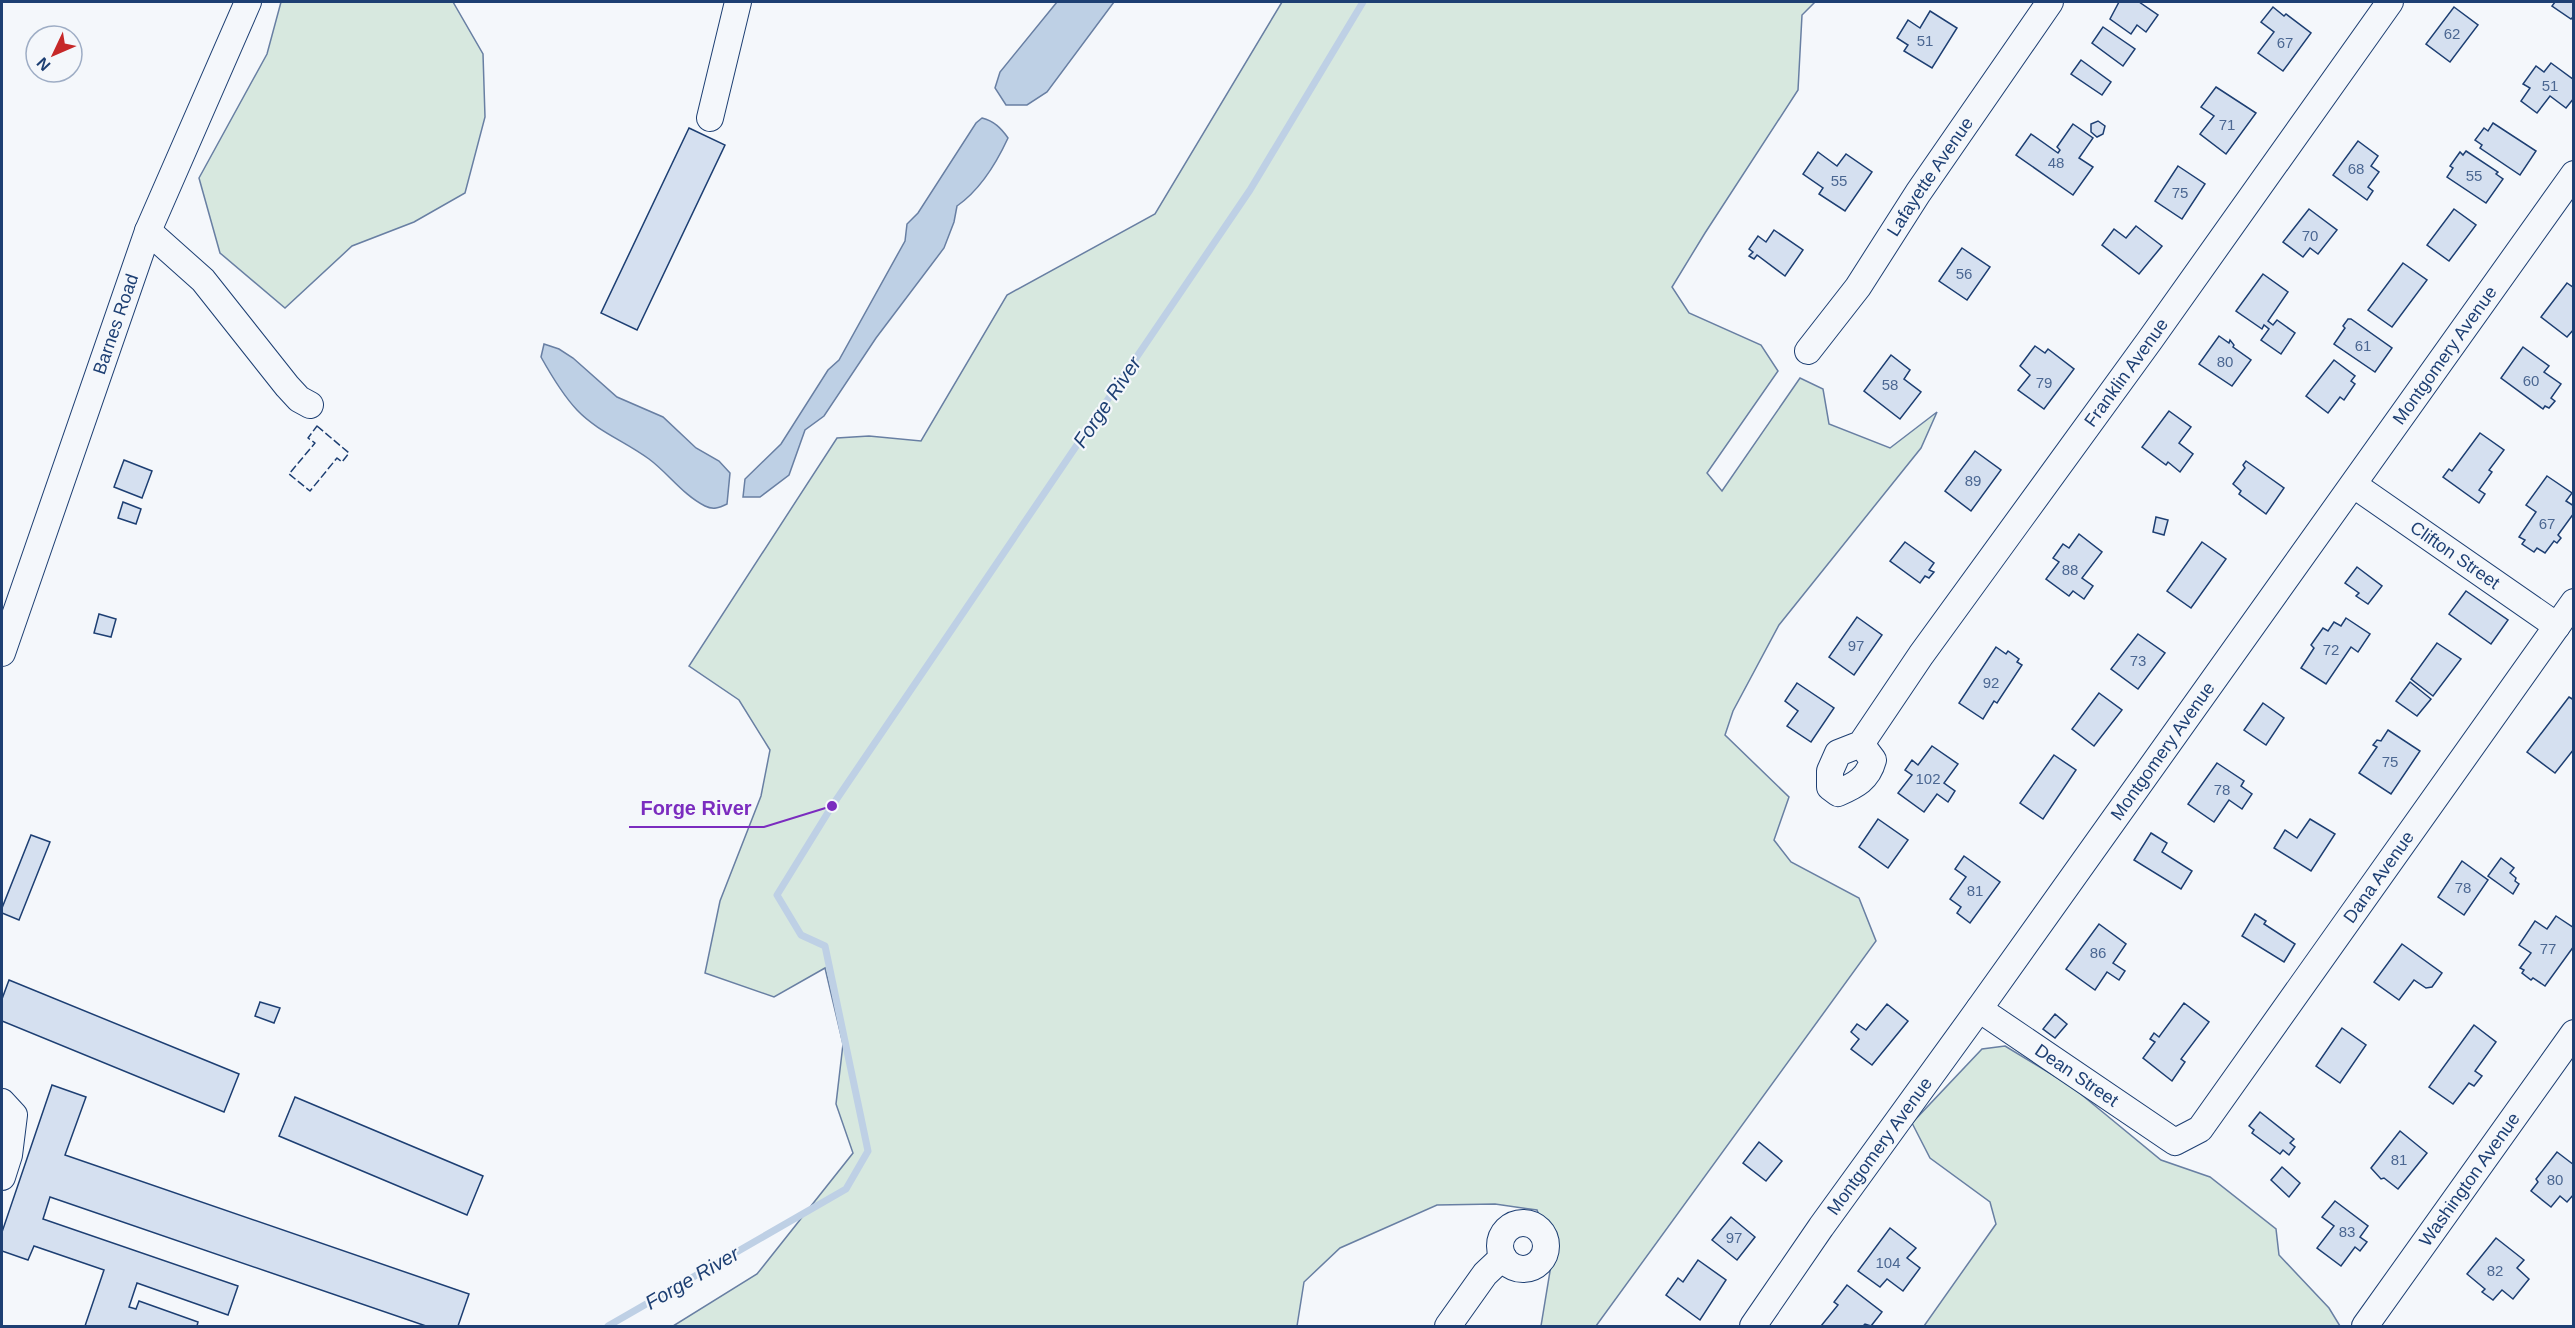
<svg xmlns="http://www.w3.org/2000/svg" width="2575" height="1328" viewBox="0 0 2575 1328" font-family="Helvetica,sans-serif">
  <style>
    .green { fill: #d7e8df; stroke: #687fa3; stroke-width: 1.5 }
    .water { fill: #bed0e5; stroke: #687fa3; stroke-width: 1.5 }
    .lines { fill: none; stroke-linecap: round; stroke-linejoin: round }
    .stream { stroke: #bed0e5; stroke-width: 7 }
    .building { fill: #d5e0f0; stroke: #1d3f73; stroke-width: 1.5 }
    .minor-casing { stroke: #1d3f73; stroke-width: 28 }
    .minor { stroke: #f4f7fb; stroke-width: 26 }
    .fence { stroke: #1d3f73; stroke-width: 1.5; stroke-dasharray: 8 3; stroke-linecap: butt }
    .labels { text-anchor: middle; stroke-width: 4.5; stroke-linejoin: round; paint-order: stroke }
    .number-label { font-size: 15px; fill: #4b6792 }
    .street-label { font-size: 18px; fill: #1d3f73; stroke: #f4f7fb }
    .water-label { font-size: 20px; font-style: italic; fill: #1d3f73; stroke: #f4f7fb }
    .leader { fill: none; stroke: #7b2cbf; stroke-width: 2 }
    .callout-dot { fill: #7b2cbf; stroke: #f4f7fb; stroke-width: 2 }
    .callout-label { font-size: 20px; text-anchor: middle; font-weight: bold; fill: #7b2cbf; stroke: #f4f7fb; stroke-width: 4.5; stroke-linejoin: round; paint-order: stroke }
  </style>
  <rect width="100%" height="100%" fill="#f4f7fb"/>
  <g class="green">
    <polygon points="281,2 453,2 483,54 485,117 465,193 414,222 352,246 285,308 220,253 199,178 267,54"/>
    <polygon points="1282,2 1815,2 1802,15 1798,90 1705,233 1672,287 1689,313 1761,345 1778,371 1707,473 1722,491 1800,378 1823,389 1829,424 1890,448 1937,412 1921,448 1779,625 1733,711 1725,735 1789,797 1774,840 1791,862 1859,898 1876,941 1596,1326 1541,1326 1553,1253 1537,1210 1495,1204 1437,1205 1340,1248 1304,1282 1297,1326 673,1326 757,1274 853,1153 836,1104 843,1044 825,968 774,997 705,973 720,901 761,796 770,750 739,700 689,666 837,438 869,436 921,441 1007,295 1155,214"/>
    <polygon points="2005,1046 2071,1086 2161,1160 2210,1177 2276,1229 2279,1255 2329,1308 2340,1326 1924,1326 1996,1224 1990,1202 1930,1158 1912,1123 1982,1049"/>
  </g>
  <g class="water">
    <polygon points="1057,2 1114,2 1047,92 1027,105 1006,105 995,88 1000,72"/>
    <path d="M982,118C994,121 1001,128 1008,138C996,164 980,190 957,206L954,222L944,248L876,338L824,416L805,430L789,475L760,497H743L745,479L781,444L828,370L839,360L905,241L907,224L918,213L976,123Z"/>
    <path d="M544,344L559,349L573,358L617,397L663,417L696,448L719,461L730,473L727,504C719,508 713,510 705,506C683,495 668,473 649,459C625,441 598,432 577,410C562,394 551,375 541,357Z"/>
  </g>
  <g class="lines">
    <polyline class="stream" points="608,1326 846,1189 868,1151 825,946 801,935 777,895 832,806 1250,190 1363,2"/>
  </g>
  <g class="building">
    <polygon points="2119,2 2139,2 2158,15 2146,32 2137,25 2131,34 2110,19"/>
    <polygon points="2555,2 2574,2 2574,16 2571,19 2552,6"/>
    <polygon points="2273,7 2284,16 2286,14 2311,33 2283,71 2258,53 2274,32 2261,22"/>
    <polygon points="2454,7 2478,25 2450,62 2426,44"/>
    <polygon points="1930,11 1957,28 1932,68 1904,51 1908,45 1897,38 1908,20 1920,28"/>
    <polygon points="2103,27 2135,49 2123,66 2092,43"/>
    <polygon points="2081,60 2111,82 2102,95 2071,74"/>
    <polygon points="2551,63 2574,80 2574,98 2566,108 2550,96 2537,113 2521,101 2530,88 2523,84 2536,66 2544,72"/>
    <polygon points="2216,87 2256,113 2226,154 2200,134 2214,116 2201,107"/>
    <polygon points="2098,121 2105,126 2103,134 2097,137 2091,132 2091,124"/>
    <polygon points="2493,123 2536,151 2520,175 2480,148 2482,145 2475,140 2484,128 2488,131"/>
    <polygon points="2073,124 2093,138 2079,158 2093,167 2073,195 2016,155 2031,134 2058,153 2060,150 2057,147"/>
    <polygon points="689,128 725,145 637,330 601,313"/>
    <polygon points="2358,141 2378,156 2371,166 2379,172 2368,187 2373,191 2367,200 2333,175"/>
    <polygon points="2466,151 2498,172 2496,174 2503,179 2486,203 2447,177 2453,168 2450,166 2460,152 2463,155"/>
    <polygon points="1818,152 1837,166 1846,154 1872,172 1845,211 1819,194 1823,188 1803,174"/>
    <polygon points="2178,166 2205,184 2182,219 2155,201"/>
    <polygon points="2309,209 2337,230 2318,254 2310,248 2303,257 2283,242"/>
    <polygon points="2454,209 2476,225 2449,261 2427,245"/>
    <polygon points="2136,226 2162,246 2139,274 2102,245 2114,229 2126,238"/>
    <polygon points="1774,230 1803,250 1785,276 1757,255 1754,259 1749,256 1753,252 1749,249 1758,236 1766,242"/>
    <polygon points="1962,248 1990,267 1967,300 1939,281"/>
    <polygon points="2403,263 2427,280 2392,327 2368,310"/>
    <polygon points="2263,274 2288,292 2268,321 2273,325 2277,320 2295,333 2281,354 2261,340 2269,329 2264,325 2262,329 2236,311"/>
    <polygon points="2567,283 2574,288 2574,329 2567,337 2541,317"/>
    <polygon points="2348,319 2351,319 2392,348 2375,372 2334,344 2345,328 2343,326"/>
    <polygon points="2219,336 2229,343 2230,340 2234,345 2233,347 2251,360 2232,386 2199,364"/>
    <polygon points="2035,346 2045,353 2048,349 2074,369 2044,409 2018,390 2030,375 2020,366"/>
    <polygon points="2523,347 2549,366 2544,372 2561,384 2551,398 2555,401 2549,408 2545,406 2543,409 2501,378"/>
    <polygon points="1891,355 1910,370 1904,379 1921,392 1900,419 1864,391"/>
    <polygon points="2334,360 2355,376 2351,381 2355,384 2344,400 2340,397 2328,413 2306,396"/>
    <polygon points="2169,411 2191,427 2179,443 2193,454 2180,472 2168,462 2166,465 2142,447"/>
    <polygon points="2480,433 2504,450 2489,470 2492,472 2479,490 2485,494 2479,503 2443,477 2449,469 2452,471"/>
    <polygon points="1975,451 2001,470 1971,511 1945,491"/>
    <polygon points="124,460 152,471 142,498 114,487"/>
    <polygon points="2246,461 2284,488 2266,514 2239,494 2241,491 2233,484 2245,468 2243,465"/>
    <polygon points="2547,476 2572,493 2566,501 2574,506 2574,513 2558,535 2561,538 2557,543 2554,541 2545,553 2537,548 2534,552 2522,544 2525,540 2519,537 2536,512 2526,505"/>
    <polygon points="123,502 141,509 136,524 118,518"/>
    <polygon points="2156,517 2168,520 2164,535 2153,532"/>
    <polygon points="2079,534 2102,552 2082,578 2093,586 2084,599 2073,591 2069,596 2046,579 2059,562 2053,558 2063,544 2069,548"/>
    <polygon points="1905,542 1934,563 1929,570 1934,572 1929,578 1925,576 1920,583 1890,561"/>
    <polygon points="2202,542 2226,559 2191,608 2167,591"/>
    <polygon points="2357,567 2382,586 2368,604 2356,596 2359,593 2345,583"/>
    <polygon points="2466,591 2508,620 2491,644 2449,614"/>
    <polygon points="99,614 116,619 111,637 94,633"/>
    <polygon points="1857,617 1882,635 1854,675 1829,657"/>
    <polygon points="2346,618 2370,634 2358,652 2351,647 2326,684 2301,668 2314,648 2311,645 2323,628 2328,631 2334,622 2341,626"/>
    <polygon points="2138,634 2165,653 2138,689 2111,669"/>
    <polygon points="2437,643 2461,659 2433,696 2411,679"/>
    <polygon points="1996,647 2006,654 2008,651 2019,659 2017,662 2022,665 1997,703 1994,701 1983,719 1959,703"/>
    <polygon points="2410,682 2431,699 2417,716 2396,701"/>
    <polygon points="1797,683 1834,708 1811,742 1787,726 1798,711 1785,701"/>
    <polygon points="2099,693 2122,710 2094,746 2072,729"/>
    <polygon points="2569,697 2574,700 2574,749 2555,773 2527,752"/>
    <polygon points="2263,703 2284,718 2266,745 2244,730"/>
    <polygon points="2388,730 2420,751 2391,794 2359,773 2377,747 2373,745 2377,740 2381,741"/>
    <polygon points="1932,746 1958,764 1944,783 1955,791 1948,802 1937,794 1924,812 1898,793 1912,775 1905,770 1912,760 1918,765"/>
    <polygon points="2054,755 2076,770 2043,819 2020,803"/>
    <polygon points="2217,763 2244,781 2241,786 2252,794 2242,809 2229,800 2214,822 2188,804"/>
    <polygon points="1878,819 1908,840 1888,868 1859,847"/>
    <polygon points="2310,819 2335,834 2311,871 2274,848 2285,830 2297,838"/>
    <polygon points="2151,833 2167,843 2162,852 2192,871 2181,889 2134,860"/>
    <polygon points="31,835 50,842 19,920 2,913 2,908"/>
    <polygon points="1964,856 2000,882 1970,923 1957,913 1961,907 1950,899 1966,877 1955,869"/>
    <polygon points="2501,858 2514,868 2510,873 2516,878 2515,881 2519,884 2513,894 2488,876"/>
    <polygon points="2462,861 2488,880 2464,915 2438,897"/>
    <polygon points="2255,914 2266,921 2264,924 2295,944 2284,962 2242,936"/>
    <polygon points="2556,916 2574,928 2574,946 2545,986 2533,978 2531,980 2522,973 2524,970 2520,968 2531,953 2519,945 2535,921 2547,929"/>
    <polygon points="2099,924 2126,944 2113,963 2125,971 2119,980 2107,972 2095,990 2066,969"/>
    <polygon points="2402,944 2442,973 2432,987 2426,988 2414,980 2399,1000 2374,982"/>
    <polygon points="9,980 239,1074 224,1112 2,1021 2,999"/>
    <polygon points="260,1002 280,1008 274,1023 255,1016"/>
    <polygon points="2184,1003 2209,1022 2181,1059 2185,1062 2172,1081 2143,1058 2155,1042 2150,1039 2154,1033 2159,1037"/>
    <polygon points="1887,1004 1908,1021 1872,1065 1851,1049 1859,1039 1851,1032 1857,1024 1866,1030"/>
    <polygon points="2055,1014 2067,1024 2055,1038 2043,1029"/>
    <polygon points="2474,1025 2496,1042 2475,1071 2482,1076 2474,1086 2469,1083 2453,1104 2429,1087"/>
    <polygon points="2342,1028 2366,1045 2340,1083 2316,1066"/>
    <polygon points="52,1085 86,1097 65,1155 469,1294 458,1326 426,1326 50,1197 43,1219 238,1286 228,1315 137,1283 129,1307 136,1309 139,1301 198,1322 197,1326 85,1326 104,1270 34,1246 28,1260 2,1251 2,1232"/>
    <polygon points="295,1097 483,1176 467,1215 279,1136"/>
    <polygon points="2260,1112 2294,1139 2290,1143 2295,1147 2289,1155 2283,1150 2280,1154 2252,1133 2254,1130 2249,1126"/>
    <polygon points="2400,1131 2427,1153 2398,1189 2384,1178 2381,1179 2371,1168"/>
    <polygon points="1759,1142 1782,1161 1766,1181 1743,1163"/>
    <polygon points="2557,1152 2574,1165 2574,1194 2567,1202 2560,1196 2551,1207 2531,1191 2538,1182 2536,1179"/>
    <polygon points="2282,1167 2300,1183 2289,1197 2271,1180"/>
    <polygon points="2335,1201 2368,1226 2360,1237 2367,1242 2360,1251 2355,1247 2341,1266 2317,1248 2334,1226 2322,1217"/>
    <polygon points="1731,1217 1755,1237 1737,1260 1712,1240"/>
    <polygon points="1890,1228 1916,1248 1907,1258 1920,1268 1903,1291 1887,1279 1880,1287 1858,1271"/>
    <polygon points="2496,1238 2524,1260 2517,1268 2529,1279 2513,1299 2502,1290 2493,1300 2482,1292 2485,1289 2467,1274"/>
    <polygon points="1698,1260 1726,1280 1700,1320 1666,1295 1678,1278 1683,1282"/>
    <polygon points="1847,1285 1882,1312 1871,1326 1865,1324 1863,1326 1821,1326 1838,1305 1834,1302"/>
  </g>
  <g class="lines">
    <g class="minor-casing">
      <g id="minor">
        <polyline points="710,118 738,2"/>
        <polyline points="148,231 203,280 287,386 299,399 310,405"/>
        <path id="s1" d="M1808,351L1858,287L1918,193L2050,2"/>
        <path id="s2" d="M2354,485L2557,626"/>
        <path id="s3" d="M2,653L148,231L248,2"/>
        <path id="s4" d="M1861,744L1873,760C1868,779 1856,785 1838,793L1830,787V771L1838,753L1861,744L1921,655L2150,340L2390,2"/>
        <path id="s5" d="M1979,1009L2175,1142L2200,1129L2574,602"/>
        <polyline points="2,1102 14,1115 9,1155 2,1177"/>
        <circle cx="1523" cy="1246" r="23"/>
        <polyline points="1448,1326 1485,1274 1503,1257"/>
        <path id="s6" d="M1753,1326L1821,1227L1979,1009L2574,174"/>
        <path id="s7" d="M2365,1326L2574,1033"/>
      </g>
    </g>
    <use href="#minor" class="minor"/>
    <polygon class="fence" points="317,426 349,453 342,462 337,458 310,491 289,474 315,443 308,438"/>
  </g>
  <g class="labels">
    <g class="number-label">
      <text x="2452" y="39">62</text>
      <text x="1925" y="46">51</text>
      <text x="2285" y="48">67</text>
      <text x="2550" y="91">51</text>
      <text x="2227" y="130">71</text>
      <text x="2056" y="168">48</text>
      <text x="2356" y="174">68</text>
      <text x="2474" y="181">55</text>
      <text x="1839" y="186">55</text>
      <text x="2180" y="198">75</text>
      <text x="2310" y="241">70</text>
      <text x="1964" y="279">56</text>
      <text x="2363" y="351">61</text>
      <text x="2225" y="367">80</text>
      <text x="2531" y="386">60</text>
      <text x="2044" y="388">79</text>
      <text x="1890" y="390">58</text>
      <text x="1973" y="486">89</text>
      <text x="2547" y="529">67</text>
      <text x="2070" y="575">88</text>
      <text x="1856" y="651">97</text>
      <text x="2331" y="655">72</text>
      <text x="2138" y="666">73</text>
      <text x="1991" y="688">92</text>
      <text x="2390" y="767">75</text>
      <text x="1928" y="784">102</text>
      <text x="2222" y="795">78</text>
      <text x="2463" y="893">78</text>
      <text x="1975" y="896">81</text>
      <text x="2548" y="954">77</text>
      <text x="2098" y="958">86</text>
      <text x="2399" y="1165">81</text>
      <text x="2555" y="1185">80</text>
      <text x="2347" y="1237">83</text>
      <text x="1734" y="1243">97</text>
      <text x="1888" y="1268">104</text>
      <text x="2495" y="1276">82</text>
    </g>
    <g class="street-label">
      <text dy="6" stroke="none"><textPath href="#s1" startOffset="213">Lafayette Avenue</textPath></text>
      <text dy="6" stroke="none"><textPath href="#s3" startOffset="348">Barnes Road</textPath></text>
      <text dy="6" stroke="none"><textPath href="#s6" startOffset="1192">Montgomery Avenue</textPath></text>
      <text dy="6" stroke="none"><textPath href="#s4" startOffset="597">Franklin Avenue</textPath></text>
      <text dy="6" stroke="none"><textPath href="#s2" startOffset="123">Clifton Street</textPath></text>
      <text dy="6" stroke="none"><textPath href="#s6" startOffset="706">Montgomery Avenue</textPath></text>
      <text dy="6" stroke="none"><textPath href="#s5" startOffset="574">Dana Avenue</textPath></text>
      <text dy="6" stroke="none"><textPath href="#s5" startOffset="118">Dean Street</textPath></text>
      <text dy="6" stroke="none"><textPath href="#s6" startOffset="220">Montgomery Avenue</textPath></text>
      <text dy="6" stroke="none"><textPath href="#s7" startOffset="180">Washington Avenue</textPath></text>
    </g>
    <g class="water-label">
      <text transform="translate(1107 402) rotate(-56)" y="7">Forge River</text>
      <text transform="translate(692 1278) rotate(-30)" y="7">Forge River</text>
    </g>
  </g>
  <path class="leader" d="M832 806L764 827H629"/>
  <circle class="callout-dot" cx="832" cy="806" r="6"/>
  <g class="callout-label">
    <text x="696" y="815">Forge River</text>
  </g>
  <rect width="2575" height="1328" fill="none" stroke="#1d3f73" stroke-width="6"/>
  <g transform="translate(54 54) rotate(226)"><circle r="28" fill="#f4f7fb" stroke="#9eadc5" stroke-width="1.5"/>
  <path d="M0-4.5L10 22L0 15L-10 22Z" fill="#c62828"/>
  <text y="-9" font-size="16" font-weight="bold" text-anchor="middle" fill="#1d3f73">N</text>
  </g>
</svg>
